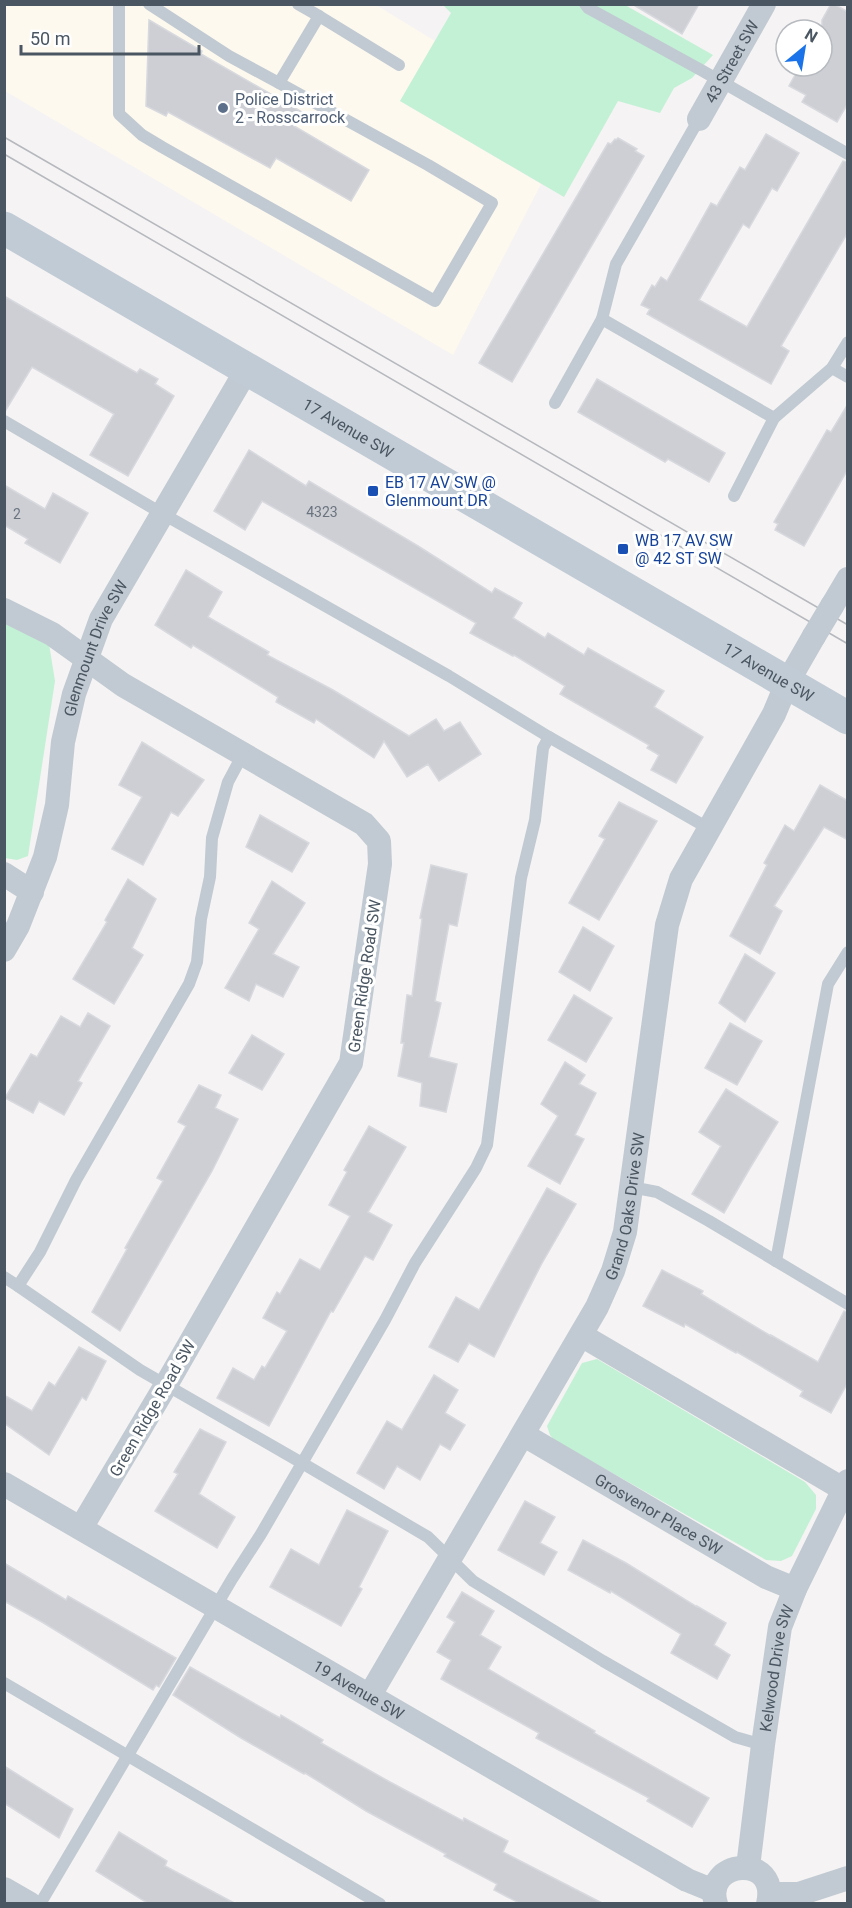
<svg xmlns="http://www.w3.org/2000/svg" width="852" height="1908" viewBox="0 0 852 1908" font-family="Roboto,sans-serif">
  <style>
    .commercial { fill: #fdf9ef }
    .green { fill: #c3f1d5 }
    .building { fill: #cdcfd5; stroke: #d7d9de; stroke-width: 1.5 }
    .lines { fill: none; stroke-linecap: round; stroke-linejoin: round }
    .service { stroke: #c1cad2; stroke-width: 12 }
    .minor { stroke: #c1cad2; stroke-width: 24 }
    .secondary { stroke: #c1cbd6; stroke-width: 33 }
    .tram { stroke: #b5b8bd; stroke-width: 1.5 }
    .minor-bridge { stroke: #c1cad2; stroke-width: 24 }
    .service-dot { fill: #5c6f8a; stroke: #fff; stroke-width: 2 }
    .transit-dot { fill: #1a4fb4; stroke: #fff; stroke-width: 2 }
    .labels { text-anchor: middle; stroke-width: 6; stroke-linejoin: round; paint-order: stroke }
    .number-label { font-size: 14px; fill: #6b747e }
    .street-label { font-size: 16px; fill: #4a5661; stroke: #fff }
    .service-label { font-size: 16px; fill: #4e5e75; stroke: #fff; text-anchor: start }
    .transit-label { font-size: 16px; fill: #164399; stroke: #fff; text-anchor: start }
  </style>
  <rect width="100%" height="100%" fill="#f5f3f3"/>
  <polygon class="commercial" points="5,5 376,5 435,41 400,101 541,184 453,355 5,91"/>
  <g class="green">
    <polygon points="443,5 625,5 713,55 692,78 674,88 660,113 618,101 564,197 400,101 451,13"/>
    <polygon points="4,622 49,644 55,681 28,856 17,860 5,858"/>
    <polygon points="597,1359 805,1482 816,1495 816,1509 792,1556 781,1561 766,1560 554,1440 550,1435 547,1426 582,1363"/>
  </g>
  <g class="building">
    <polygon points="632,4 699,4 682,34"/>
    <polygon points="831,4 834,4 848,12 848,103 837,122 802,102 806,95 789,86 800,66 822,66 822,20"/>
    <polygon points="149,20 202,51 201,54 302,112 294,126 369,170 351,201 276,158 270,168 168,112 166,116 146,106"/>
    <polygon points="766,134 799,153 777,191 772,188 749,228 743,224 699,300 747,327 843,161 848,162 848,232 781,346 789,351 771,384 647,314 650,309 641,305 652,285 655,287 661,277 667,281 711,203 717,206 740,167 745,170"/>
    <polygon points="618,138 637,149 635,151 644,156 512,382 479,363 608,143 611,144 615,139 616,140"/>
    <polygon points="4,296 137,373 140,369 158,379 155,384 174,396 128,476 90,455 114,414 32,367 4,413"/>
    <polygon points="597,379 725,453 709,482 668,459 665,462 578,412"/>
    <polygon points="848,404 848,469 804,546 775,530 778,524 774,522 827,430 831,432"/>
    <polygon points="249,450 306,486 309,481 418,546 492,593 495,588 522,603 513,618 545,638 548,633 584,655 588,648 664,691 654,707 703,737 676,783 651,770 659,755 647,748 649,745 560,694 565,686 514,655 513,656 470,633 476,623 262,501 245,530 214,511"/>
    <polygon points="4,485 45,509 53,493 88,513 60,563 25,543 28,539 4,525"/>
    <polygon points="186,570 222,592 208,617 269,652 267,655 333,690 409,736 436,719 444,731 460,722 481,754 439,781 428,764 407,777 384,741 374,758 316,719 314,723 276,702 278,697 193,645 191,648 155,625"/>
    <polygon points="142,742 204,780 178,816 171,812 143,865 112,849 142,797 119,785"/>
    <polygon points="820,785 848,801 848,840 824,827 774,906 782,911 760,954 730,936 767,865 764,863 785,825 794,831"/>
    <polygon points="619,802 657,821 599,920 569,903 605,839 599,836"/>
    <polygon points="260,815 309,843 292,872 246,847"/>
    <polygon points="431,865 467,874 457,926 449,924 435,1001 441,1003 429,1057 457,1064 446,1112 420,1106 422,1083 398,1076 404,1043 401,1043 407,995 412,996 422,919 420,918"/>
    <polygon points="128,879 156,899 132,948 143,955 114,1004 73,979 107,922 105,920"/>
    <polygon points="272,881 305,903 273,954 299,967 283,997 256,984 249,1001 225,988 259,929 249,923"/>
    <polygon points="583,927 614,946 590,991 559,972"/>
    <polygon points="745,954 775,973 745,1022 719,1003"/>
    <polygon points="574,995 612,1018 586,1062 548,1040"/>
    <polygon points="88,1013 110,1026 78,1081 82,1083 64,1115 39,1101 33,1113 5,1098 31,1054 37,1057 61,1016 80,1027"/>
    <polygon points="730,1023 762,1041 737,1085 705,1068"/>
    <polygon points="252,1035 284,1054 262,1090 229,1073"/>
    <polygon points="565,1062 585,1075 579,1084 596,1093 575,1135 584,1139 560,1184 528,1166 558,1116 541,1104"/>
    <polygon points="199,1085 221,1095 215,1108 238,1119 212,1171 120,1331 92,1312 127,1249 125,1248 163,1181 157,1178 186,1126 178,1122"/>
    <polygon points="726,1089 778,1122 750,1168 724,1213 692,1194 721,1146 699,1132"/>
    <polygon points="369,1126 406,1147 368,1212 392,1225 373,1260 365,1256 333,1312 331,1311 269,1426 217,1398 233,1368 254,1380 262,1366 265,1368 287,1331 263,1318 277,1292 280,1294 300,1259 320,1270 350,1216 329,1205 347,1172 344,1170"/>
    <polygon points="547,1188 576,1204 541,1265 494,1357 469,1343 458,1362 429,1347 456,1297 479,1310"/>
    <polygon points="662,1270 703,1291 701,1294 771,1336 771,1335 818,1362 844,1311 848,1312 848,1382 831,1413 800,1396 803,1391 737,1352 736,1353 685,1324 684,1327 643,1306"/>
    <polygon points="79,1347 106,1361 86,1400 82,1397 49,1455 4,1423 4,1395 32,1411 49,1382 55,1386"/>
    <polygon points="434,1375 458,1390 445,1413 465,1425 450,1450 440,1444 420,1480 397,1466 384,1489 357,1473 387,1421 402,1430"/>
    <polygon points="200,1429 226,1442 199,1494 235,1517 217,1548 155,1511 178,1474 174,1472"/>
    <polygon points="525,1501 555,1517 540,1543 557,1552 544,1575 498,1550"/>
    <polygon points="347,1510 388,1531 359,1587 362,1589 341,1626 270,1587 291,1549 319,1565"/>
    <polygon points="583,1540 626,1563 697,1607 697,1606 726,1623 714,1645 730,1655 717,1679 671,1653 681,1634 611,1591 610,1593 568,1570"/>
    <polygon points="4,1563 66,1600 68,1596 176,1658 159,1687 156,1685 153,1690 42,1622 4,1601"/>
    <polygon points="462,1592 494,1611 480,1635 501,1647 488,1669 595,1731 594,1733 709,1798 692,1827 647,1801 649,1798 536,1738 539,1733 441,1679 451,1660 437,1652 455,1622 447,1617"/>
    <polygon points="190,1667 280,1718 281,1715 323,1740 321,1743 390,1782 463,1821 464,1818 508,1841 503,1852 604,1904 521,1904 494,1890 497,1884 444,1856 446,1854 366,1811 305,1773 304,1774 241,1738 173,1695"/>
    <polygon points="4,1766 73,1809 59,1838 4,1803"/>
    <polygon points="119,1832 167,1861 165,1866 236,1904 149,1904 96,1871"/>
  </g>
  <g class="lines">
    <g class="service">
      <polyline points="119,4 119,114 142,135 162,147 435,301 492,203 428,165 279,83 319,16 298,4"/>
      <polyline points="149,4 229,56 279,83"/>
      <polyline points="585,4 588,8 701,70 848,154"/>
      <polyline points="319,16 399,65"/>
      <polyline points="602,319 774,418"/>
      <polyline points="832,368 848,377"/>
      <polyline points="555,403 602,319 616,264 699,119"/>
      <polyline points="4,421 163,514 449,676 549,737 708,828"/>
      <polyline points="734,496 774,418 832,368 848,342"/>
      <polyline points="631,1187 657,1192 709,1221 776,1261 828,984 848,952"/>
      <polyline points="776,1261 848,1304"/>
      <polyline points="4,1277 18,1286 40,1252 76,1180 189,984 197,962 201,919 210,877 212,838 228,782 243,754"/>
      <polyline points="18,1286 140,1370 302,1463 428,1537 473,1581 603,1661 735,1737 763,1745"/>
      <polyline points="4,1683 380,1904"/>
      <polyline points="40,1904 232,1579 261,1534 385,1320 415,1263 476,1168 487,1145 521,878 535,820 543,748 549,737"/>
    </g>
    <g class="minor">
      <path id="s1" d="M699,119L764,4"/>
      <polyline points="832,606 848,579"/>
      <polyline points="4,610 52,634 123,685 364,824 379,841 380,864 351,1063 166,1385 81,1528"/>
      <polyline points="4,874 32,892"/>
      <path id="s2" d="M4,950L18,926L45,857L57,805L63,742L74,694L101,619L247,369"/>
      <polyline points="581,1335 843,1489"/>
      <path id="s3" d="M524,1435L766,1577L795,1589"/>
      <path id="s4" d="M4,1484L687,1880L714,1891"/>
      <path id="s5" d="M370,1695L597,1307L613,1271L625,1232L667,925L681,879L774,714L787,683L814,636"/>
      <path id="s6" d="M748,1867L763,1745L780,1627L795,1589L848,1481"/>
      <polyline points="4,1889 30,1904"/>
      <polyline points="770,1894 799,1894 848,1878"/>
      <path d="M716,1904C702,1860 780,1852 768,1904"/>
    </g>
    <path class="secondary" id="s7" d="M4,228L848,718"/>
    <g class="tram">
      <polyline points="4,137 848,625"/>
      <polyline points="4,154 848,644"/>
    </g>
    <polyline class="minor-bridge" points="814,636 832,606"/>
  </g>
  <circle class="service-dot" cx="223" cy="108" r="6"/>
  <g class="transit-dot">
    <rect x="367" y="485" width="12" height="12" rx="3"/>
    <rect x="617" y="543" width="12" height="12" rx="3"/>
  </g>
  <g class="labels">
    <g class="number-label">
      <text x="322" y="517">4323</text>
      <text x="17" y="519">2</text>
    </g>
    <g class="street-label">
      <text dy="6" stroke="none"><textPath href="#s1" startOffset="66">43 Street SW</textPath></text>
      <text dy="6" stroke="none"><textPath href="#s7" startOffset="398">17 Avenue SW</textPath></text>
      <text dy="6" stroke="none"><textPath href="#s2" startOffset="318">Glenmount Drive SW</textPath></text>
      <text dy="6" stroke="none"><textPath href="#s7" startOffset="884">17 Avenue SW</textPath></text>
      <text transform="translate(364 976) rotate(-82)" y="6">Green Ridge Road SW</text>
      <text dy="6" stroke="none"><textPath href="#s5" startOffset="555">Grand Oaks Drive SW</textPath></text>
      <text transform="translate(152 1408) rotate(-60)" y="6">Green Ridge Road SW</text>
      <text dy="6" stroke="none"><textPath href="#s3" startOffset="156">Grosvenor Place SW</textPath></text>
      <text dy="6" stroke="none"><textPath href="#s6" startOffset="201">Kelwood Drive SW</textPath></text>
      <text dy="6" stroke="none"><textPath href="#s4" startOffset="410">19 Avenue SW</textPath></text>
    </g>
    <g class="service-label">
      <text x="235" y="105">Police District<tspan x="235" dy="18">2 - Rosscarrock</tspan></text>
    </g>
    <g class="transit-label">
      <text x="385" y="488">EB 17 AV SW @<tspan x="385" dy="18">Glenmount DR</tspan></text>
      <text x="635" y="546">WB 17 AV SW<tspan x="635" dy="18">@ 42 ST SW</tspan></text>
    </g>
  </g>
  <rect width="852" height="1908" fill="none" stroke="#4a5661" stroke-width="12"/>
  <g transform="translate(804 48) rotate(30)"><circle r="28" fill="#ffffff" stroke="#b7bbc0" stroke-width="1.5"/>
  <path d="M0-4.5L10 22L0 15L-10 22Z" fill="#1a73e8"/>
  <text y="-9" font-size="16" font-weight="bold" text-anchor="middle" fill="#4a5661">N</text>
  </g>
  <path d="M21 45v9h178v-9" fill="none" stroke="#4a5661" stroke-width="3"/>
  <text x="30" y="45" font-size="18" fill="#4a5661" stroke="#ffffff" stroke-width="4.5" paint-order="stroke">50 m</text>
</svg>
